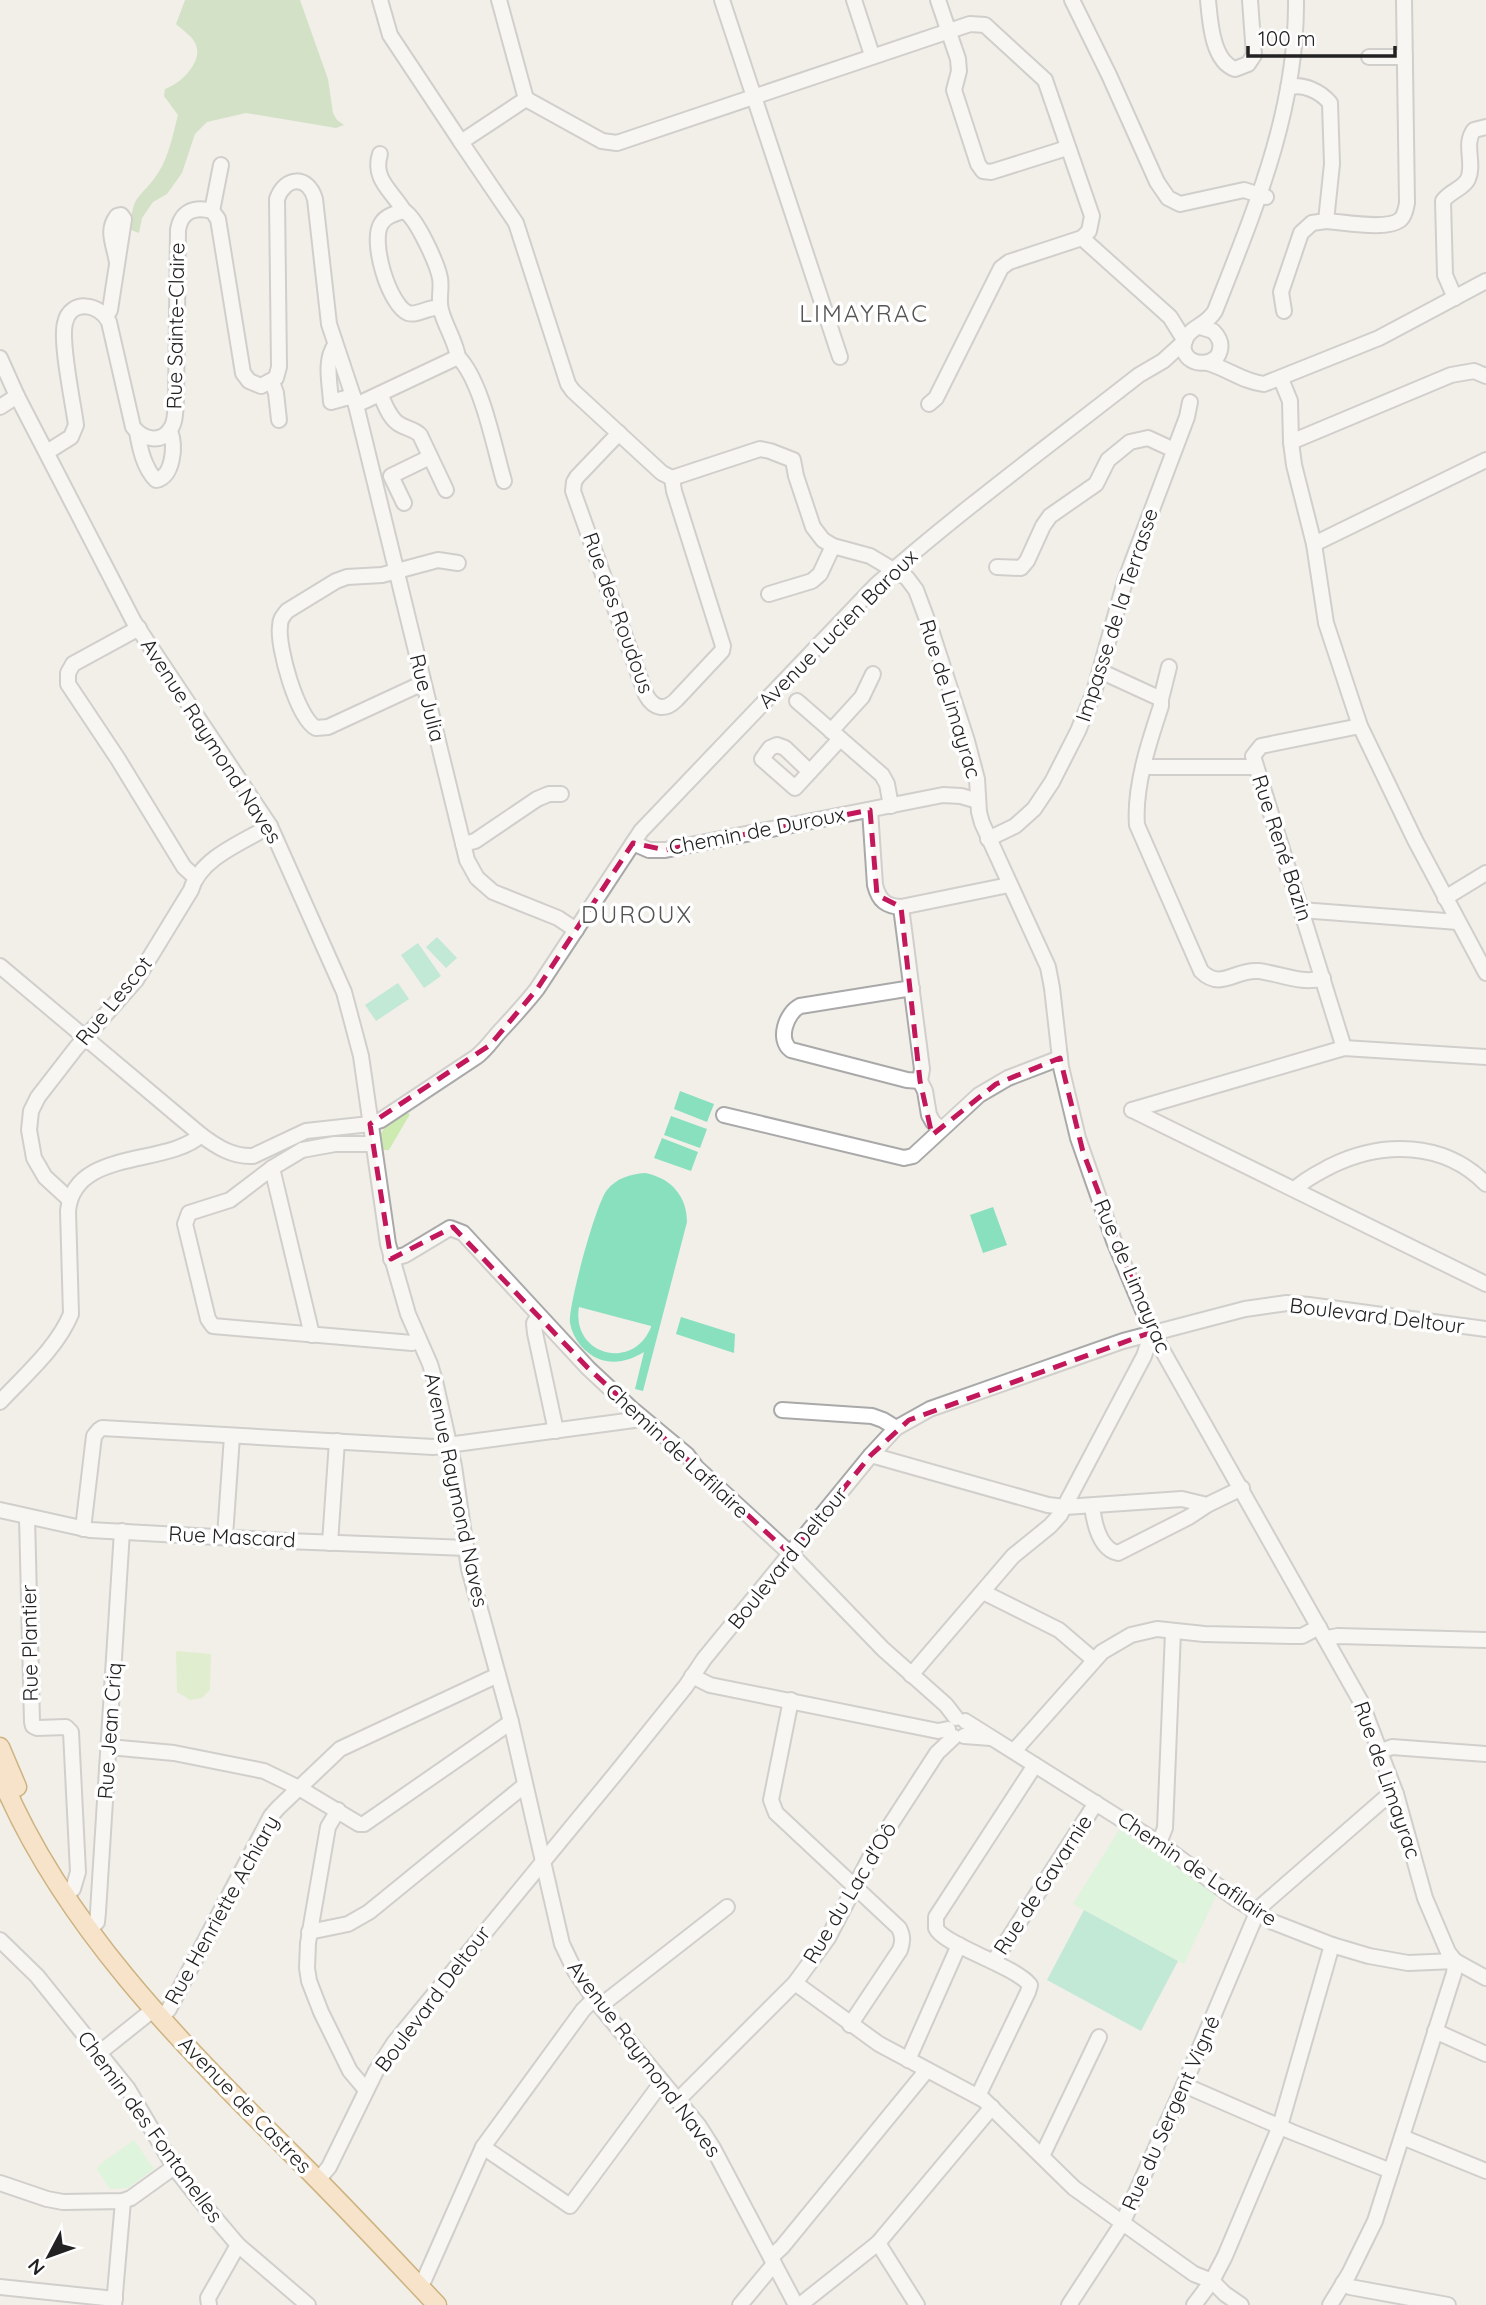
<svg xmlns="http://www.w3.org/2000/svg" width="1486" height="2305" viewBox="0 0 1486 2305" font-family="Quicksand,sans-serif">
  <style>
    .grass { fill: #cdebb0 }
    .forest { fill: #add19e }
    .park { fill: #c8facc }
    .pitch { fill: #88e0be; fill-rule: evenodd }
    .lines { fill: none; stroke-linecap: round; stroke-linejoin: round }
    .minor-casing { stroke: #a9a9a9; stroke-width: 18 }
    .major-casing { stroke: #a06b00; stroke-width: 21 }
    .minor { stroke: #fff; stroke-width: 14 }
    .major { stroke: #fcd6a4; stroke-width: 18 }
    .marked { fill: none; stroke: #c2185b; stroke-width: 5; stroke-dasharray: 14 9; stroke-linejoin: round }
    .labels { text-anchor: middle; stroke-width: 7; stroke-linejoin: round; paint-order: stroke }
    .street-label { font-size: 21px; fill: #222; stroke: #fff }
    .quarter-label { font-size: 24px; letter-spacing: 2px; fill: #555; stroke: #fff }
  </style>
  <rect width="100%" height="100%" fill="#f2efe9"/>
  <g class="grass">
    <polygon points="405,1112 410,1114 389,1150 383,1150 380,1135 386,1125"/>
    <polygon points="178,1651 211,1654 210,1690 202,1698 190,1700 177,1692 176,1652"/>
  </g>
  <path class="forest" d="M185,0H300L328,79L333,113L337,120L344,125L336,128L246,113L207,122L195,134L182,173L167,194L153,202L142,218L139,233L131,230C131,193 141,199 158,173C169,156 173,134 178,115L164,96L165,89C180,84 203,62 196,45C193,36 182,30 176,24Z"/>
  <g class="park">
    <polygon points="1121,1827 1218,1892 1184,1964 1073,1904"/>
    <polygon points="134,2140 154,2169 128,2188 110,2189 97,2170 99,2165"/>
  </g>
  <g class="pitch">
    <polygon points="437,937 457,958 446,968 426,947"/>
    <polygon points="418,943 441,976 424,988 401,955"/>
    <polygon points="398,983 409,999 376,1021 365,1005"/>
    <polygon points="680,1091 714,1104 707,1122 674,1109"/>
    <polygon points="671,1116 707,1129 700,1148 664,1135"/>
    <polygon points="662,1138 698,1152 691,1171 654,1158"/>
    <path d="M645,1173C671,1178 687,1196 687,1222L643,1391L635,1389L644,1352C631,1360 615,1365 599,1359C584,1353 573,1339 570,1323C568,1306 596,1203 607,1190C617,1178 630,1174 645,1173ZM579,1307L651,1326V1327C633,1372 571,1355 579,1307Z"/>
    <polygon points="993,1207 1007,1245 983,1253 970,1215"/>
    <polygon points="681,1317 735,1334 734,1353 676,1334"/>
    <polygon points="1084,1910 1178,1961 1141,2031 1047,1980"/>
  </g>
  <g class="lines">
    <g class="minor-casing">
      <g id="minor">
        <polyline points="380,0 390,35 461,142"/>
        <polyline points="499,0 526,99"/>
        <polyline points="722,0 840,357"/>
        <polyline points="854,0 872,55"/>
        <polyline points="938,0 958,59 959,71 954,90 978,164 983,171 991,172 1067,148"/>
        <polyline points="1072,0 1109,75 1157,182 1168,198 1180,204 1244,190 1266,197"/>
        <path d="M1208,0C1210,21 1212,61 1235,69L1248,64L1254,55L1250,0"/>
        <polyline points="1369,57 1405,57"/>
        <polyline points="526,99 461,142 516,223 568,384 573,391 662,473 672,478 760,449 770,451 793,460 796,476 813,527 823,540 833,546 870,556 907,578 916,590 932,633 967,741 977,779 979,812 982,823 1048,967 1052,988 1061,1067 1078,1138 1114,1241 1152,1332 1361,1702 1396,1794 1425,1898 1448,1952 1455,1961 1486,1978"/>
        <polyline points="526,99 602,141 617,143 970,24 985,25 1045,80 1092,216 1089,231 1082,238 1009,262 1001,268 936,398 929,404"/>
        <path d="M380,154C372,179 392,191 404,211"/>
        <polyline points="212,211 221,165"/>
        <path d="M1326,221C1344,222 1389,231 1401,219C1405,215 1406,208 1407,203L1404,0"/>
        <polyline points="1082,238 1170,317 1185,341"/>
        <path d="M1455,298L1445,275L1443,201C1450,191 1463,189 1468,179C1475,163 1463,144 1474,130L1486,127"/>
        <path d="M440,308C429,306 418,316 408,313C389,305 370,242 381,224C385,216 396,213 404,211C416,217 437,263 440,278C442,288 438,300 441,310C445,326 455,340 458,357"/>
        <path d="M1284,311L1281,292L1301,233L1312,223L1326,221L1332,164L1330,103C1321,92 1302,82 1288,88"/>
        <path d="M106,317L110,310L124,219L121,215L117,216C105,231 115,246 117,263"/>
        <path d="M1200,327L1213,331C1221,339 1223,347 1217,357C1201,371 1176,358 1186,338C1191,327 1207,325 1215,311C1255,209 1297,111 1296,0"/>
        <path d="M335,345C324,361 330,383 331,402L353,396"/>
        <path d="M458,357C482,381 494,447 504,481"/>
        <polyline points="0,358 17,396 134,622 270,826 344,992 361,1056 388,1244 408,1314 430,1364 435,1381 454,1466 469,1569 511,1722 562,1944 575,1971 594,1999 699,2126 713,2148 796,2305"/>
        <path d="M1208,363C1228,369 1244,382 1264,384L1379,338L1486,281"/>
        <polyline points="1281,379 1290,401 1291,442 1294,465 1314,544 1326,623 1360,726 1415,840 1486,973"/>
        <polyline points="272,382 276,393 279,420"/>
        <path d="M380,394C385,404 389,418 399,424C407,429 414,429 420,435L446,490"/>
        <polyline points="356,405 458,357"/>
        <polyline points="0,407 17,396"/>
        <path d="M137,432C140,449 144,468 156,480C173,477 176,446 170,431"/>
        <path d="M619,433L577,477L574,482L573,491L646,695C654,709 665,711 676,700L722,651L723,646L674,491L672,478"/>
        <polyline points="1291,442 1451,375 1474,371 1486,376"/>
        <path d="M47,452L71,437L76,425C73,402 60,342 65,323C70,299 100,303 109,322L133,427C143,440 162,444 171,428C176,421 175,409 176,400L178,230C181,211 195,206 212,211L218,219L243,373L249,381L261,386L276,378L279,367L277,199C285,176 308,175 315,199L329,324L356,405L467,860L477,878L493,892L558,918L576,930"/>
        <polyline points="404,503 391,476 430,457"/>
        <polyline points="1314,544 1486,460"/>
        <polyline points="997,567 1021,568 1027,561 1043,526 1050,516 1096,484 1108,460 1130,442 1148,438 1174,450"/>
        <polyline points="769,594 812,581 820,574 833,546"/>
        <polyline points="139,628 73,664 68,673 68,684 118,759 184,867 195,877"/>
        <path d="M1169,667L1161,699V706C1149,742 1134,787 1137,825L1201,971C1221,991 1235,969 1258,971C1279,973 1302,985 1323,978"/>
        <polyline points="1100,671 1161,699"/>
        <path d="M423,683L328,727L316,728C297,718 277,646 280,626C280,619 283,616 287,611L336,581L347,577L382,575L438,560L458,563"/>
        <polyline points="797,701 882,775 887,784 891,806"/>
        <polyline points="831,731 862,697 873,674"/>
        <polyline points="1143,767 1256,767"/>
        <polyline points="810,772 785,748 777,745 770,748 762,759 795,788 840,739"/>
        <path d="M870,810L875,885C879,901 886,906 901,907L1009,885"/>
        <polyline points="988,839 1015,826 1034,809 1052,782 1078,731 1094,692 1125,581 1187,417 1190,402"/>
        <polyline points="633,843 649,850 665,850 943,795 961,796 978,801"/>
        <polyline points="463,844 475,841 537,799 549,794 561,794"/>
        <polyline points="1445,898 1486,873"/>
        <polyline points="901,907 922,1069 920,1081 925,1091 929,1115 933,1122 940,1128"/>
        <polyline points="1301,910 1458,922"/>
        <path d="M0,966L201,1135C217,1147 233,1157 253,1156L306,1131L370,1124L381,1120L476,1057C487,1049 493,1038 503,1028C515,1015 526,1003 537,989L641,831L876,585C960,511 1051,444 1139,375L1163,361L1184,342"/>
        <path d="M912,988L800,1006C786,1013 777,1040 791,1050L907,1080L920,1081"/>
        <polyline points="1344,1048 1253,756 1261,746 1360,726"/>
        <polyline points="1132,1110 1486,1284"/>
        <polyline points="1132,1110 1344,1048 1486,1057"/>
        <polyline points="724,1115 904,1158 913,1156 979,1095 1008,1078 1060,1058"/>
        <polyline points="373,1144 335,1144 302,1150 272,1168 230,1200 189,1213 185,1224 208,1319 213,1326 412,1343 419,1340"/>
        <polyline points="272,1168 312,1335"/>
        <path d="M1295,1189C1305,1179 1318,1173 1331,1166C1382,1141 1444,1141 1486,1184"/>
        <path d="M69,1199L45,1177L34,1158L29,1130L31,1111L38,1097L76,1048L136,980L191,890C200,858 243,842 270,826"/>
        <polyline points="391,1259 405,1255 450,1228 463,1233 588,1368 633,1410 687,1455 696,1467 797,1560 883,1649 946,1705 956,1718"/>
        <polyline points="539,1316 534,1323 535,1333 556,1431"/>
        <path d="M0,1402C25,1375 57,1348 71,1314L68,1211C74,1148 166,1167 201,1135"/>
        <polyline points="782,1410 872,1416 883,1420 896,1428"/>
        <polyline points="871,1455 1048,1505 1065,1507 1182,1499 1207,1505 1242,1488"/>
        <path d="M1092,1506C1094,1522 1099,1549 1118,1553L1189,1517L1207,1505"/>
        <polyline points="0,1510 90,1530 287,1541 467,1548"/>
        <polyline points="27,1517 32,1722 33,1726 37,1728 66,1727 71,1732 78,1872 73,1889 65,1895"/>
        <polyline points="83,1529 94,1436 99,1430 102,1428 433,1447 634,1420 640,1416"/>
        <polyline points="225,1536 232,1436"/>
        <polyline points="330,1543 337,1441"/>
        <polyline points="983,1592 1059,1630 1094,1660"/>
        <polyline points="1327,1638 1338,1636 1486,1640"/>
        <polyline points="911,1675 1013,1556 1050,1526 1060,1515 1144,1356 1152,1332"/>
        <polyline points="692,1676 710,1685 938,1731 948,1729"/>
        <path d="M791,1700L771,1800L776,1813L899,1928C903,1936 903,1941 900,1950L850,2025"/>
        <polyline points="965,1721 1159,1843 1233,1897 1273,1922 1332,1945 1369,1956 1408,1963 1455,1961"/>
        <polyline points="964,1736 991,1738"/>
        <polyline points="109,1747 174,1753 264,1771 299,1788 359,1824 364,1824 511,1722"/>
        <polyline points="1014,1751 1102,1652 1131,1635 1157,1629 1204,1634 1292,1636 1302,1636 1319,1627"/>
        <polyline points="1381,1751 1392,1747 1486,1754"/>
        <polyline points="338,1810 328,1827 308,1943 307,1968 309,1981 321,2012 350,2071 366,2090"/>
        <polyline points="1159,1843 1165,1828 1173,1632"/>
        <polyline points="90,1930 97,1922 98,1912 122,1531"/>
        <polyline points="309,1932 348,1924 369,1912 525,1785"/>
        <polyline points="0,1940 37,1976 128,2089 174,2167 199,2199 238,2245 308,2305"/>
        <polyline points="994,1961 1096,1803"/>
        <polyline points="795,1983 879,2044 984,2100 1074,2188 1194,2274 1212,2281 1225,2294 1241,2305"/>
        <polyline points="600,2006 727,1907"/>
        <polyline points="161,2018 169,2009 271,1816 278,1808 340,1749 498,1675"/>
        <polyline points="1435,2031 1486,2054"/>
        <polyline points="99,2053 154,2009"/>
        <polyline points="908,2060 959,1945"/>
        <polyline points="1184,2085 1292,2132 1391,2171"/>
        <path d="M978,2096L1028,1992L1030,1985C1014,1965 943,1945 936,1928C936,1926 936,1918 936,1917L1035,1765"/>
        <polyline points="677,2101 795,1983 828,1938 874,1850 937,1753 954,1737"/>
        <polyline points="1402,2137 1486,2171"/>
        <polyline points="483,2147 570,2206 662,2082"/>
        <polyline points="1042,2156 1099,2037"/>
        <polyline points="318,2180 329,2167 376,2071 394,2043 616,1773 686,1686 704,1659 871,1455 896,1428 930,1409 1123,1341 1245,1309 1287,1303 1309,1305 1486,1329"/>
        <polyline points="0,2183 47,2199 63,2202 123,2201 131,2198 174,2167"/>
        <polyline points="878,2243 917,2305"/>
        <polyline points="771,2257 782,2247 927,2070"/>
        <polyline points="1343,2283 1350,2287 1448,2305"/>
        <polyline points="418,2286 424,2280 483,2147 583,2010 594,1999"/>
        <polyline points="0,2287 115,2299"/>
        <polyline points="114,2305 123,2201"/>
        <polyline points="209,2305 208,2298 238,2245"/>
        <polyline points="740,2305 774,2264"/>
        <polyline points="800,2305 878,2243 992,2107"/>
        <polyline points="1069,2305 1122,2224 1184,2085 1259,1908 1384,1799 1396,1794"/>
        <polyline points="1194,2305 1212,2281 1225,2256 1280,2126 1332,1945"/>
        <polyline points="1330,2305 1349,2274 1375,2221 1454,1973 1455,1961"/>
      </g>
    </g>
    <g class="major-casing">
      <g id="major">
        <polyline points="0,1747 17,1787"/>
        <path d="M0,1775C63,1928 186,2048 301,2163C347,2209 392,2257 437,2305"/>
      </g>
    </g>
    <use href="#minor" class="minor"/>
    <use href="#major" class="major"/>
  </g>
  <path d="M0 0H1486V2305H0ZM870,810L877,895L901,907L920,1081L932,1135L996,1084L1060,1058L1083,1152L1152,1332L909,1420L871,1455L790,1554L588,1368L453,1227L391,1259L370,1124L490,1045L537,989L633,843L665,850Z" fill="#f2efe9" fill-opacity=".55" fill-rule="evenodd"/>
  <path class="marked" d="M870,810L877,895L901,907L920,1081L932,1135L996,1084L1060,1058L1083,1152L1152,1332L909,1420L871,1455L790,1554L588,1368L453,1227L391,1259L370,1124L490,1045L537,989L633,843L665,850Z"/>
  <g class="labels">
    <g class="street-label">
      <text transform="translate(176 326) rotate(-89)" y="7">Rue Sainte-Claire</text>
      <text transform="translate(618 613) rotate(70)" y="7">Rue des Roudous</text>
      <text transform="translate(1117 615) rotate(-72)" y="7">Impasse de la Terrasse</text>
      <text transform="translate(838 629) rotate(-45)" y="7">Avenue Lucien Baroux</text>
      <text transform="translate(427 698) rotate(76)" y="7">Rue Julia</text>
      <text transform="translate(950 699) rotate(73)" y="7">Rue de Limayrac</text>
      <text transform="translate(211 741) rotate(57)" y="7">Avenue Raymond Naves</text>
      <text transform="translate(757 831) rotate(-11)" y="7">Chemin de Duroux</text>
      <text transform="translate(1282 848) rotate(72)" y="7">Rue René Bazin</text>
      <text transform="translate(114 1001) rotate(-51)" y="7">Rue Lescot</text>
      <text transform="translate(1132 1276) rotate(67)" y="7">Rue de Limayrac</text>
      <text transform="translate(1377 1316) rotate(7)" y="7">Boulevard Deltour</text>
      <text transform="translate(677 1451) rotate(43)" y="7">Chemin de Lafilaire</text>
      <text transform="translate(456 1490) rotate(78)" y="7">Avenue Raymond Naves</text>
      <text transform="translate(232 1537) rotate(3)" y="7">Rue Mascard</text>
      <text transform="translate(788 1558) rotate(-51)" y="7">Boulevard Deltour</text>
      <text transform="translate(30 1643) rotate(-91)" y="7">Rue Plantier</text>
      <text transform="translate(110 1731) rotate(-86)" y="7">Rue Jean Criq</text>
      <text transform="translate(1387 1780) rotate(71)" y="7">Rue de Limayrac</text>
      <text transform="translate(1197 1869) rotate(34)" y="7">Chemin de Lafilaire</text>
      <text transform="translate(1043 1885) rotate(-57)" y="7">Rue de Gavarnie</text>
      <text transform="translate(850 1893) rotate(-59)" y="7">Rue du Lac d'Oô</text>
      <text transform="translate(222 1910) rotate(-61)" y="7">Rue Henriette Achiary</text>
      <text transform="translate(433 1999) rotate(-53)" y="7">Boulevard Deltour</text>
      <text transform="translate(644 2059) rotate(53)" y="7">Avenue Raymond Naves</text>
      <text transform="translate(245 2105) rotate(46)" y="7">Avenue de Castres</text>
      <text transform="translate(1171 2113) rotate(-66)" y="7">Rue du Sergent Vigné</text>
      <text transform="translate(150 2127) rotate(54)" y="7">Chemin des Fontanelles</text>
    </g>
    <g class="quarter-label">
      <text x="864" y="322">LIMAYRAC</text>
      <text x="637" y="923">DUROUX</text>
    </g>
  </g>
  <g transform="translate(49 2256) rotate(229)" stroke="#ffffff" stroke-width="5" paint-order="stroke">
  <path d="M0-5L12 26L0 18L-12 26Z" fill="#222222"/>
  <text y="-10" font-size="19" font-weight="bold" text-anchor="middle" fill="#222222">N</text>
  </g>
  <path d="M1248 46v10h147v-10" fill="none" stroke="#222222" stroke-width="3.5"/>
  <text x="1258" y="46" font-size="21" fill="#222222" stroke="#ffffff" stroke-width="5" paint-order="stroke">100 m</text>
</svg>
